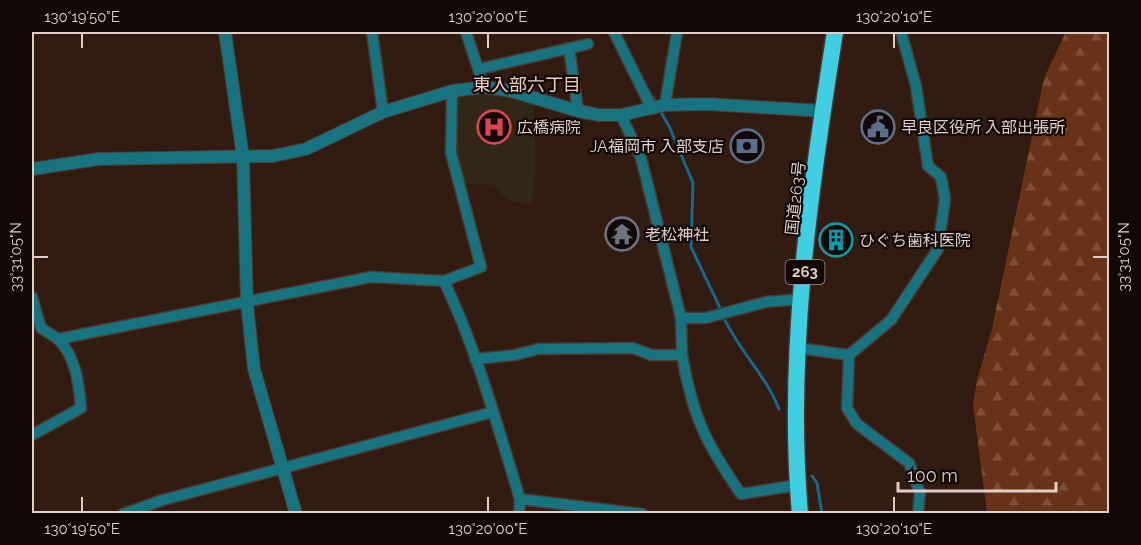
<svg xmlns="http://www.w3.org/2000/svg" width="1141" height="545" viewBox="0 0 1141 545" font-family="Raleway,'Noto Sans JP',sans-serif">
  <style>
    .medical { fill: #312717 }
    .forest { fill: url(#forest-firs) }
    .lines { fill: none; stroke-linecap: round; stroke-linejoin: round }
    .stream { stroke: #126a91; stroke-width: 3 }
    .minor-casing { stroke: #4e382d; stroke-width: 13 }
    .tertiary-casing { stroke: #4e382d; stroke-width: 14 }
    .trunk-casing { stroke: #4e382d; stroke-width: 19 }
    .minor { stroke: #16737f; stroke-width: 10 }
    .tertiary { stroke: #16737f; stroke-width: 12 }
    .trunk { stroke: #40cfe2; stroke-width: 16 }
    .ticks { fill: none; stroke: #dfcfc8; stroke-width: 2 }
    .labels { text-anchor: middle; stroke-width: 4.5; stroke-linejoin: round; paint-order: stroke }
    .shield { fill: #120805; stroke: #a2938e; stroke-width: 1.5 }
    .shield-label { font-size: 15px; font-weight: bold; fill: #dfcfc8 }
    .poi-label { font-size: 16px; fill: #dfcfc8; stroke: #120805; text-anchor: start }
    .street-label { font-size: 16px; fill: #dfcfc8; stroke: #120805 }
    .neighbourhood-label { font-size: 18px; fill: #eecec0; stroke: #120805 }
    .neatline { fill: none; stroke: #dfcfc8; stroke-width: 2 }
    .ticks-label { font-size: 15px; text-anchor: middle; fill: #dfcfc8 }
  </style>
  <defs>
    <pattern id="forest-firs" width="22" height="20" patternUnits="userSpaceOnUse" patternTransform="scale(1.5)"><rect width="22" height="20" fill="#683218"/><path d="M5 1l3.5 6h-7zM16 11l3.5 6h-7z" fill="#7d4f38"/></pattern>
  </defs>
  <rect width="100%" height="100%" fill="#321b10"/>
  <polygon class="medical" points="489,93 534,102 535,167 532,205 509,201 493,185 460,184 452,153 457,95"/>
  <polygon class="forest" points="1066,32 1109,32 1109,513 987,513 973,405 977,380 992,329 1044,78"/>
  <g class="lines">
    <g class="stream">
      <polyline points="647,88 656,103"/>
      <polyline points="659,109 669,126 693,183 691,247 721,310"/>
      <path d="M723,316C738,350 766,375 779,409"/>
      <polyline points="812,476 817,483 822,514"/>
    </g>
    <g class="minor-casing">
      <g id="minor">
        <polyline points="372,32 383,112"/>
        <polyline points="466,32 484,87"/>
        <polyline points="614,32 652,109"/>
        <polyline points="901,32 916,86 928,166 941,177 945,199 938,249 891,320 849,355 847,408 857,424 909,463 920,493 918,514"/>
        <polyline points="569,48 578,111"/>
        <polyline points="479,69 588,44"/>
        <polyline points="665,105 677,32"/>
        <polyline points="621,115 641,158 681,318"/>
        <polyline points="444,281 481,267 451,153 452,91"/>
        <path d="M32,297L41,328L58,339L371,277L444,281C477,350 497,425 520,499L519,514"/>
        <polyline points="798,348 849,355"/>
        <path d="M682,355C693,417 705,442 741,494L798,485"/>
        <polyline points="475,359 515,355 538,349 633,348 651,355 682,355 681,318 706,318 766,302 801,299"/>
        <path d="M32,435L81,408C79,384 76,357 58,339"/>
        <polyline points="520,499 642,514"/>
        <polyline points="123,514 163,500 493,412"/>
      </g>
    </g>
    <g class="tertiary-casing">
      <g id="tertiary">
        <polyline points="225,32 243,157 247,304 254,369 296,514"/>
        <polyline points="32,169 99,159 273,156 306,149 383,112 452,91 484,87 511,91 578,111 599,115 621,115 665,105 706,104 823,111"/>
      </g>
    </g>
    <g class="trunk-casing">
      <path id="trunk" d="M800,514C786,354 810,189 835,32"/>
    </g>
    <use href="#minor" class="minor"/>
    <use href="#tertiary" class="tertiary"/>
    <use href="#trunk" class="trunk"/>
  </g>
  <path class="ticks" d="M82,33V48M488,33V48M894,33V48M33,257H48M1093,257H1108M82,497V512M488,497V512M894,497V512"/>
  <defs>
    <g id="hospital-ring" transform="scale(1.725)"><circle r="9.5" fill="#120805" stroke="#e0444e" stroke-width="1.5"/><path d="M-5-5h3v3.5h4V-5h3V5h-3V1.5h-4V5h-3Z" fill="#e0444e"/></g>
    <g id="civic-ring" transform="scale(1.725)"><circle r="9.5" fill="#120805" stroke="#5c6f8a" stroke-width="1.5"/><path d="M-.6-6.5H3V-4.5H.6V-3L4-1V1h2V6H-6V1h2V-1L-.6-3ZM-1.2 2.5V6h2.4V2.5Z" fill="#5c6f8a"/></g>
    <g id="bank-ring" transform="scale(1.725)"><circle r="9.5" fill="#120805" stroke="#5c6f8a" stroke-width="1.5"/><path d="M-6-4H6V4H-6ZM0-2.3a2.3 2.3 0 1 0 0 4.6a2.3 2.3 0 1 0 0-4.6Z" fill="#5c6f8a"/></g>
    <g id="temple-ring" transform="scale(1.725)"><circle r="9.5" fill="#120805" stroke="#6b7280" stroke-width="1.5"/><path d="M0-6L5-2H3V0L6.5 2.5H4V6H1.5V3h-3V6H-4V2.5H-6.5L-3 0V-2H-5Z" fill="#6b7280"/></g>
    <g id="building-ring" transform="scale(1.725)"><circle r="9.5" fill="#120805" stroke="#0f9aa8" stroke-width="1.5"/><path d="M-4-6H4V6H1V3H-1V6H-4ZM-2.5-4.3h1.7v1.8h-1.7ZM.8-4.3h1.7v1.8H.8ZM-2.5-1h1.7V.8h-1.7ZM.8-1h1.7V.8H.8Z" fill="#0f9aa8"/></g>
  </defs>
  <g fill-rule="evenodd">
    <use href="#hospital-ring" x="494" y="127"/>
    <use href="#civic-ring" x="878" y="127"/>
    <use href="#bank-ring" x="747" y="146"/>
    <use href="#temple-ring" x="622" y="234"/>
    <use href="#building-ring" x="836" y="240"/>
  </g>
  <g class="labels">
    <rect class="shield" x="785.5" y="260" width="39" height="24" rx="4.5"/>
    <g class="shield-label">
      <text x="805" y="277">263</text>
    </g>
    <g class="poi-label">
      <text x="517" y="133">広橋病院</text>
      <text x="901" y="133">早良区役所 入部出張所</text>
      <text x="724" y="152" text-anchor="end">JA福岡市 入部支店</text>
      <text x="645" y="240">老松神社</text>
      <text x="859" y="246">ひぐち歯科医院</text>
    </g>
    <g class="street-label">
      <text transform="translate(795 198) rotate(-84)" y="6">国道263号</text>
    </g>
    <g class="neighbourhood-label">
      <text x="527" y="91">東入部六丁目</text>
    </g>
  </g>
  <rect width="1141" height="545" fill="none" stroke="#120805" stroke-width="66"/>
  <path d="M898 482v9h158v-9" fill="none" stroke="#dfcfc8" stroke-width="3"/>
  <text x="907" y="482" font-size="18" fill="#dfcfc8" stroke="#120805" stroke-width="4.5" paint-order="stroke">100 m</text>
  <rect x="33" y="33" width="1075" height="479" class="neatline"/>
  <g class="ticks-label">
    <text x="82" y="22">130°19'50"E</text>
    <text x="488" y="22">130°20'00"E</text>
    <text x="894" y="22">130°20'10"E</text>
    <text transform="translate(16 257) rotate(-90)" y="5">33°31'05"N</text>
    <text transform="translate(1124 257) rotate(-90)" y="5">33°31'05"N</text>
    <text x="82" y="534">130°19'50"E</text>
    <text x="488" y="534">130°20'00"E</text>
    <text x="894" y="534">130°20'10"E</text>
  </g>
</svg>
